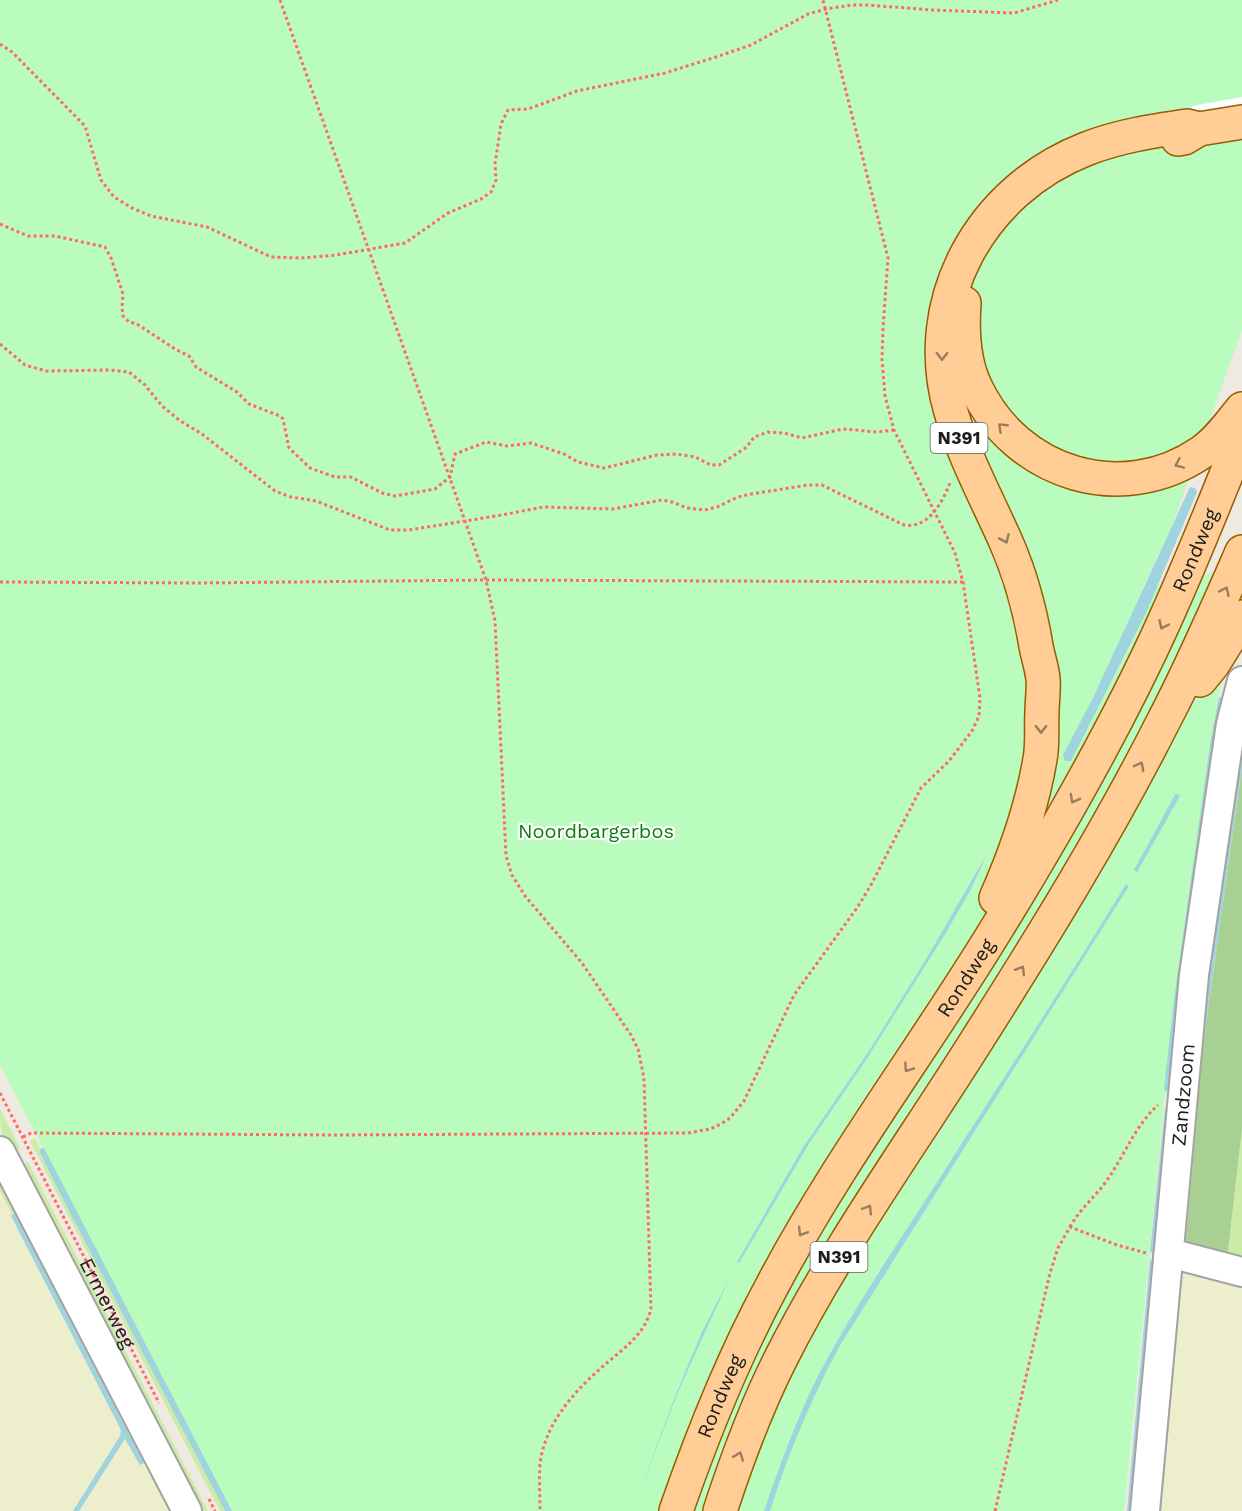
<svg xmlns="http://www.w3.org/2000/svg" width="1242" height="1511" viewBox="0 0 1242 1511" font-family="'Work Sans',sans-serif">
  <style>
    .farmland { fill: #edeecb }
    .grass { fill: #caeca4 }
    .forest { fill: #a8d093 }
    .park { fill: #bafcbd }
    .water { fill: #9fd3de }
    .pier { fill: #fff }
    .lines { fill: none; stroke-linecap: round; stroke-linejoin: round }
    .minor-casing { stroke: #a3a3a3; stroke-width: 32 }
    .major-casing { stroke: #945d00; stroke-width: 36 }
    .path { stroke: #ff6b61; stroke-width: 3; stroke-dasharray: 3 3; stroke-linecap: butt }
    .minor { stroke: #fff; stroke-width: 28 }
    .major { stroke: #ffcd95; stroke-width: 33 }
    .oneway { stroke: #997d5f }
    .labels { text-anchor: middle; stroke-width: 4.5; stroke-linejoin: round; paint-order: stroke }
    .shield { fill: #fff; stroke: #606060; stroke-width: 1.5 }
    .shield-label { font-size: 18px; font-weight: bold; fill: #1c1c1c }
    .street-label { font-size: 20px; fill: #1c1c1c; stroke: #fff }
    .park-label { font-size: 20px; fill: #067e0b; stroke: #fff }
  </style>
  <rect width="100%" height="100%" fill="#eee9e1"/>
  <g class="farmland">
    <polygon points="0,1191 121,1430 121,1436 73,1511 0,1511"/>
    <polygon points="1183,1268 1242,1280 1242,1511 1161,1511"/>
    <polygon points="125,1438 140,1465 144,1463 169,1511 79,1511"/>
  </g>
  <g class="grass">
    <path d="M0,1109L20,1148L19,1149L13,1150C0,1141 0,1124 0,1109Z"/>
    <polygon points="1242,1128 1242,1264 1227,1260"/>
    <polygon points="35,1138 40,1149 40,1153 65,1203 225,1511 220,1511 30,1141"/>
    <polygon points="28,1162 208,1511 197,1511 19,1166"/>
    <polygon points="0,1169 177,1511 169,1511 15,1214 12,1214 0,1191"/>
  </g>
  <polygon class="forest" points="1242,767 1242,1128 1227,1260 1185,1249 1203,1046"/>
  <polygon class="park" points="0,0 1242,0 1242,330 1170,531 1142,589 1242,566 1242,625 1219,692 1182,945 1165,1095 1124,1511 230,1511 0,1065"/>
  <g class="water">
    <polygon points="1190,487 1195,488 1197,492 1147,611 1071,761 1065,761 1063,755 1094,696"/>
    <polygon points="1219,697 1222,697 1224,699 1170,1087 1166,1092 1164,1089 1174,999 1211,738"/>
    <polygon points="1242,738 1242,767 1203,1046 1184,1245 1183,1219 1205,990"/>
    <polygon points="1176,793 1180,796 1137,872 1134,870"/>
    <polygon points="987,854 970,891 944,936 864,1063 810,1142 739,1263 737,1262 802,1149 867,1054 925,961"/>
    <path d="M1126,884L1129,886L839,1347C811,1400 788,1453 770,1511H764C780,1465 796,1420 818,1376C852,1311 894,1249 934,1187C998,1086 1064,986 1126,884Z"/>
    <polygon points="1165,1108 1167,1111 1155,1253 1150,1252"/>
    <polygon points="43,1148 45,1150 232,1511 225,1511 65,1203 40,1153 40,1149"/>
    <polygon points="13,1214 15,1214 144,1463 140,1465 125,1439 79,1511 73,1511 120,1436 121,1430 11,1216"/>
    <polygon points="1150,1259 1155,1261 1132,1511 1127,1511"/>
    <polygon points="1178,1267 1183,1267 1161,1511 1157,1511"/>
    <polygon points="730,1277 678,1392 632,1511 676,1394 702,1332"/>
  </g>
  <polygon class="pier" points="1242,97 1242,107 1190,116 1192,106"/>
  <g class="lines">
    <g class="minor-casing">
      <g id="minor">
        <polyline points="0,1151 187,1511"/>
        <polyline points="1168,1257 1181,1256 1242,1272"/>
        <path id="s2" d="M1145,1511L1194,975L1231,724L1242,681"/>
      </g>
    </g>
    <g class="major-casing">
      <g id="major">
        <polyline points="1178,139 1184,138 1199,129 1242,122"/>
        <path d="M964,303C962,331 963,362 976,388C1017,474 1122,507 1202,452C1218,441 1230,424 1242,409"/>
        <polyline points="1200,680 1213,664 1242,617"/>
        <path d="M996,898C1016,853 1032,807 1040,759C1043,744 1041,727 1042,712C1042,701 1044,689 1043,679C1042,668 1038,657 1036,646C1030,610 1021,576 1006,542C987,499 964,457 951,412C918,301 981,190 1086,149C1119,136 1153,131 1187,126L1199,129"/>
        <path id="s3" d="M676,1511C703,1433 733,1358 772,1286C838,1161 924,1048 997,928C1058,829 1116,728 1164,622C1192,560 1217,498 1242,435"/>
        <path d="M720,1511C737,1459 756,1407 781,1358C837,1247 911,1145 977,1040C1043,936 1108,831 1163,722C1192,667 1217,609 1242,552"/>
      </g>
    </g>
    <g class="path">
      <path d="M280,0L486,580L495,621L506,856L512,875L525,896L582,963L631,1035L638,1049L644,1078L651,1309C645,1333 627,1346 608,1362C577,1388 545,1422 540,1464C539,1480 540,1496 540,1511"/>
      <polyline points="0,44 12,52 85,126 101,180 114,197 132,208 151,216 207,227 271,257 300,258 336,255 405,243 448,213 481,199 491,192 496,180 495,164 501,124 508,110 528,109 577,91 665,73 716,57 751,45 808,14 826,9 852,5 868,5 932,10 1014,13 1058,0"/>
      <polyline points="0,224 28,236 55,236 105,247 111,258 123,294 122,307 123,316 129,322 137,324 175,349 189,356 196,367 237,392 249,404 280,416 283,419 289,448 310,468 335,477 351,477 382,493 395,496 435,489 450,477 455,454 486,442 507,446 531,443 564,454 578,462 604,468 657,455 676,454 695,457 711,465 719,465 747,447 754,437 768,432 784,433 802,438 843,429 877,432 894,430"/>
      <path d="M0,344L25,365L46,371L109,370L129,372L145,385L162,406L179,420L202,434L275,491L291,497L316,501L390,530H409L502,515L543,507L613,509L662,500L672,502L687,508L705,510L717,507L738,497L751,494L808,485H822L904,525C928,529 942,503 950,483"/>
      <polyline points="0,582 197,583 486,580 963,582"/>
      <path id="s1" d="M0,1093L159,1403"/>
      <polyline points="23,1137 31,1133 336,1135 688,1133 710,1129 721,1124 730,1118 744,1101 794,995 857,908 871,885 921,788 949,761 972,731 979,716 980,698 963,582 955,553 894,430 885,396 882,359 883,328 888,258 823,0"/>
      <path d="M1070,1227C1079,1210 1094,1198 1105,1183C1124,1157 1134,1127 1158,1105"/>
      <polyline points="209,1499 215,1511"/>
      <polyline points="995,1511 1050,1273 1058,1248 1070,1227 1117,1245 1146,1253"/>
    </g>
    <use href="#minor" class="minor"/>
    <use href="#major" class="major"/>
  </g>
  <defs><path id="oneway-chevron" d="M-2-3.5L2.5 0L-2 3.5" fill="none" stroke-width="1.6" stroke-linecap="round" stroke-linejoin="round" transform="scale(1.5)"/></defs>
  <g class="oneway">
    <use href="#oneway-chevron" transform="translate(942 356) rotate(90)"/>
    <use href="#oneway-chevron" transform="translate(1002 427) rotate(-136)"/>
    <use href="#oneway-chevron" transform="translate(1179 464) rotate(156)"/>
    <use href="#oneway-chevron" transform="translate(1005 539) rotate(66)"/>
    <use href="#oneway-chevron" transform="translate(1225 591) rotate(-65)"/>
    <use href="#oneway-chevron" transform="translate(1163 625) rotate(115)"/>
    <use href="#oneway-chevron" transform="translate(1041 729) rotate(91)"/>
    <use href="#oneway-chevron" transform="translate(1140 766) rotate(-62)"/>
    <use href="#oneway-chevron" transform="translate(1074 799) rotate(118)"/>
    <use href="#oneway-chevron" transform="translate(1021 970) rotate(-58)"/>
    <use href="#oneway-chevron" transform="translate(908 1068) rotate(124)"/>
    <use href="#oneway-chevron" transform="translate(868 1209) rotate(-58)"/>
    <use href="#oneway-chevron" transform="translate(802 1232) rotate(121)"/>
    <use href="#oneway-chevron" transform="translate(739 1456) rotate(-69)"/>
  </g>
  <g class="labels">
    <g class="shield">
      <rect x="930.5" y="423" width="57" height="30" rx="4.5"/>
      <rect x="810.5" y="1242" width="57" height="30" rx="4.5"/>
    </g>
    <g class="shield-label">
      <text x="959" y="444">N391</text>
      <text x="839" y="1263">N391</text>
    </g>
    <g class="street-label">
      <text dy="7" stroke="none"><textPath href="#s3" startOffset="1095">Rondweg</textPath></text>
      <text dy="7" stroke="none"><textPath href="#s3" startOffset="609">Rondweg</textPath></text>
      <text dy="7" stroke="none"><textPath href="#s2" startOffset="418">Zandzoom</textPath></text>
      <text dy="7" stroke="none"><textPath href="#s1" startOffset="236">Ermerweg</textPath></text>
      <text dy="7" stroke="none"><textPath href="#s3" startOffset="123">Rondweg</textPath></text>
    </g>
    <g class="park-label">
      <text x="596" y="838">Noordbargerbos</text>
    </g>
  </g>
</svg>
